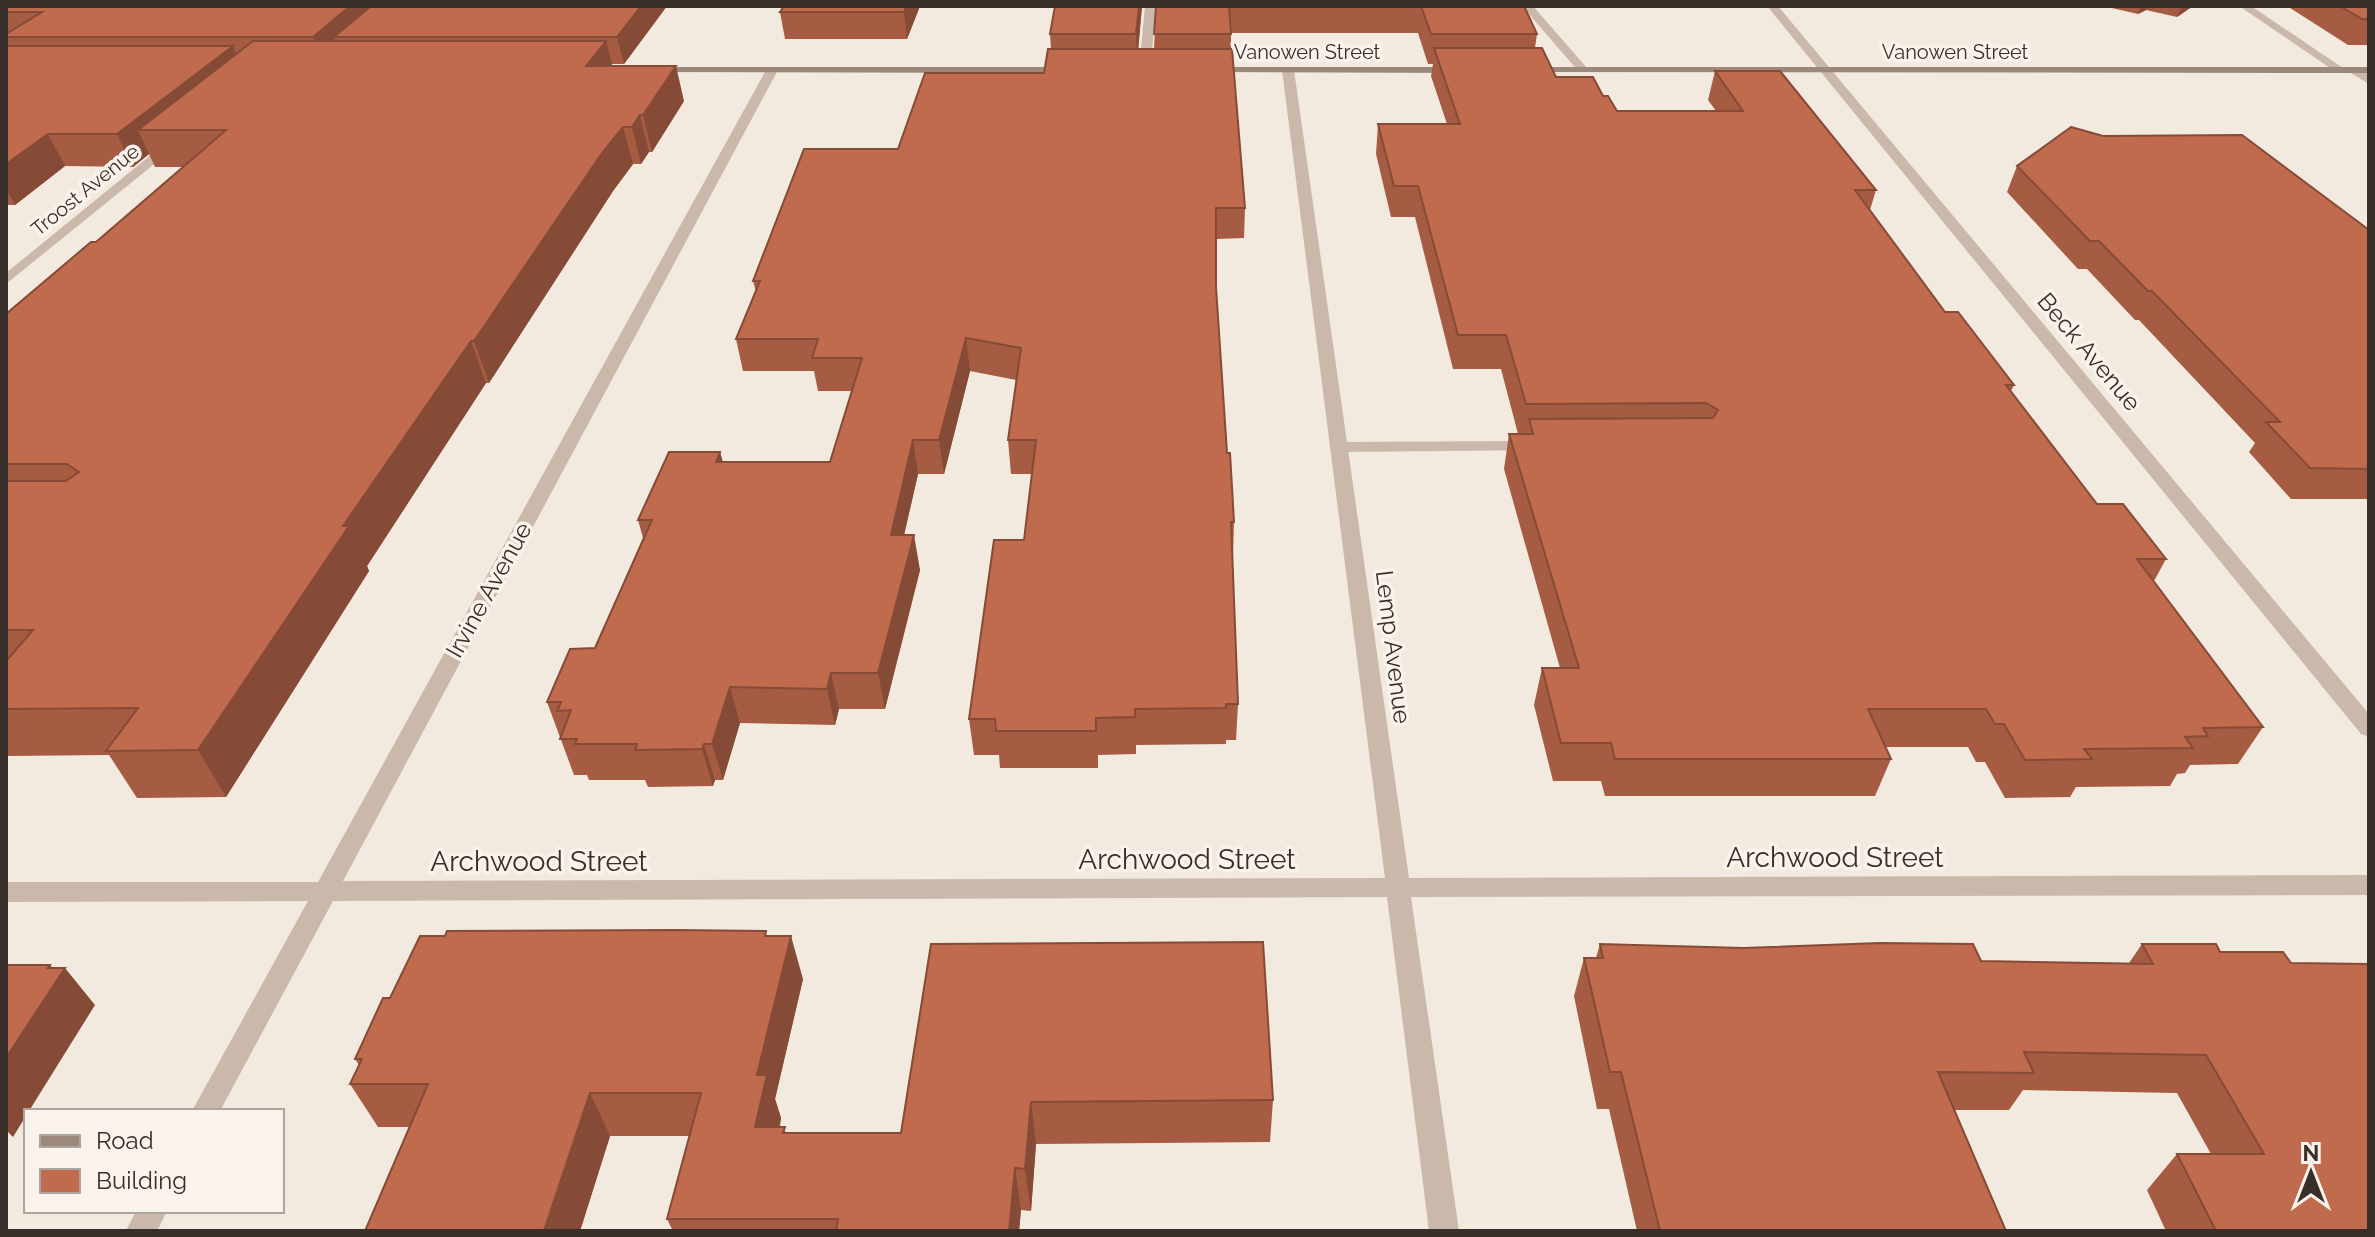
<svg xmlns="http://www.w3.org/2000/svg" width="2375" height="1237" viewBox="0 0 2375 1237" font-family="Raleway,sans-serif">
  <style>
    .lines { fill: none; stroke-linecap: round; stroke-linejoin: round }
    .service { fill: #cab9ab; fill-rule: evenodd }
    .minor { fill: #cab9ab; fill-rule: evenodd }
    .secondary { fill: #9d897c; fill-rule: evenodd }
    .wall { fill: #a55c43 }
    .shaded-wall { fill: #864b37 }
    .building { fill: #c06b4e; stroke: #864b37; stroke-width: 2 }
    .labels { text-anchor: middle; stroke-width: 7; stroke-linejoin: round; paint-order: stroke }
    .far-street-label { font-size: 20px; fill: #382e2a; stroke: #f9f3eb }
    .street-label { font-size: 24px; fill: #382e2a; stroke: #f9f3eb }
    .near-street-label { font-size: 28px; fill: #382e2a; stroke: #f9f3eb }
  </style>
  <rect width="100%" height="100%" fill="#f2e9df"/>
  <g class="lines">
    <g class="service">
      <polygon points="1145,6 1155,6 1151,70 1145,73 1139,70"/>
      <polygon points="1522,6 1533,6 1587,68 1587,72 1579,72"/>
      <polygon points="2239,6 2251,6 2346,70 2336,72"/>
      <polygon points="1533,441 1542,446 1539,450 1341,452 1332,447 1341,442"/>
    </g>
    <g class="minor">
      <polygon points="1767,6 1778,6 2369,714 2369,737 2361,734"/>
      <polygon points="772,67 778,70 343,881 1385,878 1282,70 1288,67 1294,70 1409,878 2369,875 2369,895 1411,897 1459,1231 1429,1231 1387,897 333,901 220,1111 192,1111 308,901 6,902 6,882 318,882 766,70"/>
      <polygon points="2349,68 2357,68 2369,75 2369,84 2349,72"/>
      <polygon points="168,141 179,144 6,284 6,273"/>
      <polygon points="136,1211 167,1211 157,1231 126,1231"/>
    </g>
    <g class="secondary">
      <polygon points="653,67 1069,67 1075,70 1069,73 649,72 649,68"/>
      <polygon points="1209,67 1457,67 1463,70 1457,73 1205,72 1205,68"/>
      <polygon points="1525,67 2369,67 2369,73 1521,72 1521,68"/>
    </g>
  </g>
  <g class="wall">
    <polygon points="6,6 667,6 624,64 612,64 612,66 684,101 652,152 649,152 641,164 633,164 613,191 489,383 486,383 367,566 369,571 226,797 137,798 109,755 6,756 6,314 96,242 183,167 155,167 149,154 133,167 65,166 15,205 6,205"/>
    <polygon points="784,6 920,6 907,39 785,39 780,12"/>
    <polygon points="1055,6 1142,6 1138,49 1154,49 1156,6 1524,6 1537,34 1535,48 1556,77 1603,96 1617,111 1716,111 1708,100 1715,71 1876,190 1870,210 1945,312 2014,385 2011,391 2097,504 2166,559 2154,581 2263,727 2238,764 2190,765 2185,773 2177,774 2170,786 2076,787 2070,797 2005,798 1985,762 1976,762 1968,747 1885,747 1891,759 1875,796 1605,796 1601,781 1553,781 1534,705 1542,668 1560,668 1504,469 1509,434 1518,434 1501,369 1453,369 1415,217 1391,217 1376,154 1378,124 1447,124 1431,76 1433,64 1428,64 1418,33 1231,33 1231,49 1245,208 1244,238 1216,239 1216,287 1227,453 1234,522 1233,557 1232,557 1238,704 1236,740 1226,740 1226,744 1136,745 1136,754 1098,755 1098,768 1000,768 999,755 974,755 969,719 1024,540 1032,474 1011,474 1008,440 1016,380 970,371 944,474 918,474 904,535 920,570 885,709 839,709 835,725 740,723 723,780 715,780 713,786 648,787 645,780 589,780 587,775 574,775 547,702 595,648 643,538 638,520 720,452 723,462 830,462 852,391 818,391 814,371 743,371 736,339 756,292 753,281 898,149 1044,73 1051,49 1050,34"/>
    <polygon points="2103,6 2193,6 2177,17 2146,10 2138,14"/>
    <polygon points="2287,6 2369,6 2369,45 2348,45"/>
    <polygon points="2017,166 2369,230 2369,499 2291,499 2249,452 2255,443 2139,320 2135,320 2087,269 2078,269 2007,192"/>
    <polygon points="768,936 803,979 775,1099 781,1118 780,1127 787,1133 901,1133 931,944 1273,1100 1270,1142 1036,1144 1031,1211 1021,1210 1019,1231 673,1231 667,1219 690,1136 610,1136 580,1231 365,1231 410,1127 378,1127 350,1084 359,1065 355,1059 390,998"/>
    <polygon points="1600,944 1981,961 2129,963 2142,944 2369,1231 2166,1231 2147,1190 2177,1154 2211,1154 2177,1093 2023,1090 2009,1110 1954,1110 2006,1231 1637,1231 1609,1109 1597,1109 1574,996 1584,958 1596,958"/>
  </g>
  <g class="shaded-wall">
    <polygon points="350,6 389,6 334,37 339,50 323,64 313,37"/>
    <polygon points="641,6 667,6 624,64 617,37"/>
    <polygon points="906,6 920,6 907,39 904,12"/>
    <polygon points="1139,6 1142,6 1137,64 1136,34"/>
    <polygon points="2141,6 2147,6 2146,10 2138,14"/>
    <polygon points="2182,6 2193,6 2177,17"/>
    <polygon points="606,41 615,76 586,66"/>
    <polygon points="233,46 245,76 138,130 149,154 133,167 117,134"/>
    <polygon points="676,66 684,101 652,152 643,115"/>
    <polygon points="640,115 649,152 641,164 632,127"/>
    <polygon points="623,127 633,164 613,191 489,383 474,341 602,153"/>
    <polygon points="48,134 65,166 15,205 6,189 6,164"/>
    <polygon points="966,338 970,371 944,474 939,440"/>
    <polygon points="471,341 486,383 367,566 369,571 226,797 198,750 343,526"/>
    <polygon points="913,440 918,474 896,570 891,535"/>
    <polygon points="720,452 729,486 716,462"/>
    <polygon points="914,535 920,570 885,709 878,673"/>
    <polygon points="831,673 839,709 835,725 827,689"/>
    <polygon points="730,687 740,723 723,780 712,744"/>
    <polygon points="704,744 715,780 713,786 702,749"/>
    <polygon points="791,936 803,979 775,1099 781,1118 770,1169 755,1127 757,1075"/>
    <polygon points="50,965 60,976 65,968 95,1005 29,1111 26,1111 26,1116 13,1137 6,1130 6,1058"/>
    <polygon points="590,1093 610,1136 580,1231 544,1231"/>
    <polygon points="1031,1102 1036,1144 1031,1211 1025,1169"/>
    <polygon points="1015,1168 1021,1210 1019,1231 1009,1231"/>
  </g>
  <g class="building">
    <polygon points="6,6 350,6 313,37 6,37 6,34 42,12 6,12"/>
    <polygon points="371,6 641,6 617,37 334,37"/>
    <polygon points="784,6 906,6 904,12 780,12"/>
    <polygon points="1055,6 1139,6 1136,34 1050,34"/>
    <polygon points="1156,6 1229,6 1231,34 1154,34"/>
    <polygon points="1421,6 1524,6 1537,34 1431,34"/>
    <polygon points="2340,6 2369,6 2369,19 2362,19"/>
    <polygon points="253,41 606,41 586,66 676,66 643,115 640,115 632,127 623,127 602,153 474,341 471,341 343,526 349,526 198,750 106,751 138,708 6,709 6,661 33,630 6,630 6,481 66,481 79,472 67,464 6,464 6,314 91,242 96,242 226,130 138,130"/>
    <polygon points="6,46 233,46 117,134 48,134 6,164"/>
    <polygon points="1434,48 1542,48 1556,77 1593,77 1603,96 1608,96 1617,111 1743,111 1715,71 1780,71 1876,190 1855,190 1945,312 1958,312 2014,385 2006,385 2097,504 2123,504 2166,559 2137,559 2263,727 2203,728 2208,736 2185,737 2193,748 2084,749 2092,759 2025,760 2004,724 1995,724 1986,709 1868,709 1891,759 1615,759 1611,743 1561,743 1542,668 1579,668 1509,434 1533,434 1529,419 1713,418 1718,410 1706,403 1526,404 1506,335 1458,335 1418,186 1394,186 1378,124 1460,124"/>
    <polygon points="1048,49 1232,49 1245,208 1216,208 1216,287 1227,453 1230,453 1234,522 1231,522 1238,704 1226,704 1226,708 1135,709 1135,717 1096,718 1096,731 996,731 995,719 969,719 994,540 1024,540 1036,440 1008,440 1021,348 966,338 939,440 913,440 891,535 914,535 878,673 831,673 827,689 730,687 712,744 704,744 702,749 635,750 637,744 575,744 577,739 560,739 571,710 557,711 561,702 547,702 570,649 595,648 652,520 638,520 669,452 720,452 716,462 830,462 862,358 812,358 818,339 736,339 760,281 753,281 804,149 898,149 925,73 1044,73"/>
    <polygon points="2071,127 2103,136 2242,135 2369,230 2369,469 2310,468 2266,422 2280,422 2152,291 2148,291 2099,241 2090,241 2017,166"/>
    <polygon points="675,930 766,931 765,936 791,936 757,1075 767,1075 755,1127 785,1127 783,1133 901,1133 931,944 1263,942 1273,1100 1031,1102 1025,1169 1015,1168 1009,1231 836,1231 838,1219 667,1219 701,1093 590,1093 544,1231 365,1231 428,1084 350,1084 362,1059 355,1059 383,998 390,998 420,936 445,936 447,931"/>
    <polygon points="1880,943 1973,944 1981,961 2153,964 2142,944 2216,944 2220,952 2283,952 2291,963 2369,964 2369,1231 2216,1231 2177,1154 2264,1154 2206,1055 2024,1052 2034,1073 1938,1072 2006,1231 1660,1231 1621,1072 1610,1072 1584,958 1603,958 1600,944 1743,948"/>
    <polygon points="6,965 50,965 48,968 65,968 6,1058"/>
  </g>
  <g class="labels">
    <g class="far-street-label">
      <text x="1307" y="59">Vanowen Street</text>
      <text x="1955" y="59">Vanowen Street</text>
      <text transform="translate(85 190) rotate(-39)" y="7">Troost Avenue</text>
    </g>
    <g class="street-label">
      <text transform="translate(2089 352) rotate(50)" y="8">Beck Avenue</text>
      <text transform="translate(489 590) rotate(-61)" y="8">Irvine Avenue</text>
      <text transform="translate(1393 647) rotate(83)" y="8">Lemp Avenue</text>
    </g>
    <g class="near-street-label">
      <text x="1835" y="867">Archwood Street</text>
      <text x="1187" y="869">Archwood Street</text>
      <text x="539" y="871">Archwood Street</text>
    </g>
  </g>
  <rect width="2375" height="1237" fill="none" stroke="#382e2a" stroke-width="16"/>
  <rect x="24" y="1109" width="260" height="104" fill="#f9f3eb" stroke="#aca49e" stroke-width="2"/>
  <rect x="40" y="1135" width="40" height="12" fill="#9d897c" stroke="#aca49e" stroke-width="2"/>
  <text x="96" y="1149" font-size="24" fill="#382e2a">Road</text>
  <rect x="40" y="1169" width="40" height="24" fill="#c06b4e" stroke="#aca49e" stroke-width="2"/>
  <text x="96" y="1189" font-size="24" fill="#382e2a">Building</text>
  <g transform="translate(2311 1173)" stroke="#f9f3eb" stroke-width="6" paint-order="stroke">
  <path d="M0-6L14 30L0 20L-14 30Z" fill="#382e2a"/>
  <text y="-12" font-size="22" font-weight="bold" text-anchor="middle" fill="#382e2a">N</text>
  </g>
</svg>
